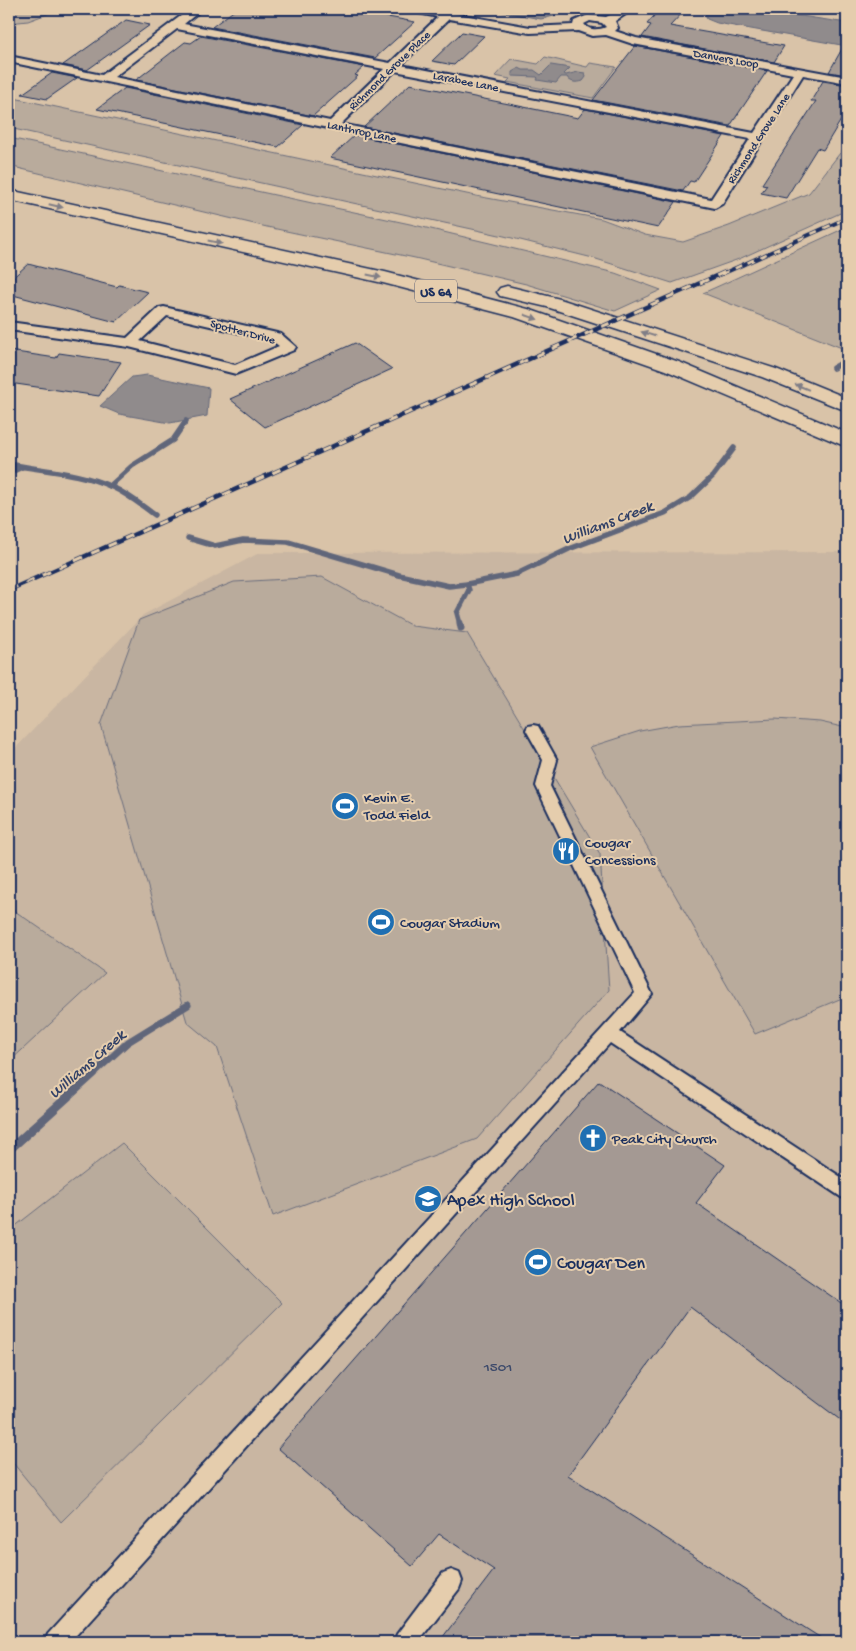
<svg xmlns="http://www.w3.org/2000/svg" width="856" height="1651" viewBox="0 0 856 1651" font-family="'Gochi Hand',sans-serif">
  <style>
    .built { fill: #c9b6a2 }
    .green { fill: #b9ab9c; stroke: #6a6d7d }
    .water { fill: #908b8c; stroke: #61667a }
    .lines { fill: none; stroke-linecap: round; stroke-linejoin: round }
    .stream-far2 { stroke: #61667a; stroke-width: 5.5 }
    .stream-far1 { stroke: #61667a; stroke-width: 7 }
    .stream { stroke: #61667a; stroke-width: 9 }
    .building { fill: #a49993; stroke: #1b2f5e }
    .pedestrian-casing { stroke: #1b2f5e; stroke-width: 4 }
    .minor-casing { stroke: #1b2f5e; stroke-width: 4 }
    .trunk-casing { stroke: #1b2f5e; stroke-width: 3 }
    .pedestrian { fill: #e5cdad; fill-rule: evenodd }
    .minor { fill: #e5cdad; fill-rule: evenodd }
    .trunk { fill: #e5cdad; fill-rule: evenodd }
    .rail-far1-casing { stroke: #1b2f5e; stroke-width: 4 }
    .rail-casing { stroke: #1b2f5e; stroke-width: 4.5 }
    .rail-far1 { stroke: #e5cdad; stroke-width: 2.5; stroke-dasharray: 7; stroke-linecap: butt }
    .rail { stroke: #e5cdad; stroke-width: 3; stroke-dasharray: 9; stroke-linecap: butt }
    .oneway { fill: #807e86 }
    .labels { text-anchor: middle; stroke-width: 4; stroke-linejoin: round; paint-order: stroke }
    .far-street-label { font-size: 12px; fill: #1b2f5e; stroke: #e5cdad }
    .shield { fill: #e5cdad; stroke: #585e76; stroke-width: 1 }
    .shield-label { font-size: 14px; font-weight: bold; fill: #1b2f5e }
    .poi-label { font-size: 15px; fill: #1b2f5e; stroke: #e5cdad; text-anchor: start }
    .near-number-label { font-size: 15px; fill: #3d4a6b }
    .water-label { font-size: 16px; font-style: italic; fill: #324167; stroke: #e5cdad }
    .near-poi-label { font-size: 18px; fill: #1b2f5e; stroke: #e5cdad; text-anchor: start }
  </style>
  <rect width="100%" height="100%" fill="#d9c3a8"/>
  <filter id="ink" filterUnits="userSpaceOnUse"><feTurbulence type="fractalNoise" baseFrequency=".02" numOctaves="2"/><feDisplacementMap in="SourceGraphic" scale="10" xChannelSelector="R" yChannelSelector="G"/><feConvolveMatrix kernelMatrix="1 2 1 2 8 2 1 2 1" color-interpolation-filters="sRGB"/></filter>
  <g filter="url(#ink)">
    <polygon class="built" points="847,552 847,1642 9,1642 9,755 143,615 259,553"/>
    <g class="green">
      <polygon points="9,9 61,9 28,21 9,23"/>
      <polygon points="545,57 587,67 590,63 616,67 593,98 507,82 510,79 495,76 511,59 538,64"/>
      <polygon points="9,97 476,196 602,219 645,235 683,242 729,226 809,193 847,144 847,210 739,259 672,283 593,258 504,236 9,128"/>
      <polygon points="9,138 410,224 615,273 661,290 615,311 526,284 415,258 267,227 9,166"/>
      <polygon points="847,227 847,350 703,293 723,284"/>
      <polygon points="322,577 412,626 467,633 600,854 609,990 477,1139 273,1216 217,1047 187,1022 101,725 139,620 234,582"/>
      <polygon points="775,719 820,722 847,728 847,996 755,1034 590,747 640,731 679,724"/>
      <polygon points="9,907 105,973 9,1062"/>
      <polygon points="122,1143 282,1303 61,1522 9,1458 9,1231"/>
    </g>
    <g class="water">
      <polygon points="487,9 585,9 541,19"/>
      <polygon points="711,9 755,9 847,23 847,46 717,23 707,19 705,15"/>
      <path d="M551,65L570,68L564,74L566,75L578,72L585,73L586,77L583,81C577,83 570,83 567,77H561L556,83L537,80L538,78L537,77L512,76V72L519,68L523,70H534L541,75Z"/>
      <polygon points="147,375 209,388 207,416 170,423 119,414 100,406 132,377"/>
    </g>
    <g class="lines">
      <g class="stream-far2">
        <polyline points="833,368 847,360"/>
        <path d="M9,464C43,471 80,472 112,487C128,494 141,505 155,515"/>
        <polyline points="9,473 22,467"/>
        <polyline points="110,486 132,466 173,440 186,421"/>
        <polyline points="188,538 215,546 243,540 288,542 399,575 449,586 467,584 517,574 569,549 665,513 691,497 713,476 734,448"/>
        <polyline points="460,624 457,613 469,590 467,584"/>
      </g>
      <g class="stream-far1">
        <polyline points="460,623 461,628"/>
        <polyline points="93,1074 128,1042 188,1005"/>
      </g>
      <polyline class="stream" points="9,1150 94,1073"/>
    </g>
    <g class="building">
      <polygon points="236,9 345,9 415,22 375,58 212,27"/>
      <polygon points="660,9 686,9 670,26 784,46 774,62 642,37 651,25 647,24"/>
      <polygon points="126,20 150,25 87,70 63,65"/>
      <polygon points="462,32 484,36 454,65 432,61"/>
      <polygon points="201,36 364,67 355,75 358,76 313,116 136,80 185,42 191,43"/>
      <polygon points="847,40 847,75 829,72"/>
      <polygon points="635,46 767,71 730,126 593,100"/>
      <polygon points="52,73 77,78 47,99 22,94"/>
      <polygon points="823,81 847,85 847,110 823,150 817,148 786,198 761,193 767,185 762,184 816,101 811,101"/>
      <polygon points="410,84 578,118 585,109 724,136 694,182 690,181 683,191 364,127"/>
      <polygon points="125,88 303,125 278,147 97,109"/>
      <polygon points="355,135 676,202 658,228 330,158"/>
      <polygon points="28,264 117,287 119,285 148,292 116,322 9,294 9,281"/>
      <polygon points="355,343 392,369 265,427 230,399"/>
      <polygon points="9,351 56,358 59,353 121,362 99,396 9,383"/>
      <polygon points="599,1081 725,1165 696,1203 847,1307 847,1425 690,1307 568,1475 827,1642 439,1642 494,1570 439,1534 412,1566 278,1448"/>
    </g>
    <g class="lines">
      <g class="pedestrian-casing">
        <g id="pedestrian">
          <polygon points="533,725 538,726 557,760 550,786 652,994 620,1032 847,1181 847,1199 841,1197 610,1043 70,1642 45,1642 48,1634 635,993 536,786 543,760 526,730 528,726"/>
          <polygon points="451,1570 459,1573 462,1581 459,1589 418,1642 394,1642 397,1634 443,1573"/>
        </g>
      </g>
      <g class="minor-casing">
        <g id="minor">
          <path d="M190,9H202L184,24L390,63L438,17L409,11L408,9H430L530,27L573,25L574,21L588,15L606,17L621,9H633L615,21L618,28L615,31L636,38L847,77V83L803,75L722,204L715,208L9,62V56L102,75ZM449,19L530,33L578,31L592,36L606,35L633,44L793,74L754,133L401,65ZM590,21L602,23L606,27C599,30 589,31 584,24ZM177,29L384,69L330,121L114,77ZM395,71L750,139L711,199L341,124Z"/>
          <path d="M164,307L281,334L296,347L294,350L236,374L129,347L9,330V322L127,338L159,308ZM167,316L271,340L279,346L235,365L140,341Z"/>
        </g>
      </g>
      <g class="trunk-casing">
        <g id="trunk">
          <polygon points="9,190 385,272 528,309 679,362 847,433 847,447 665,370 514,317 383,283 9,200"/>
          <polygon points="507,286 560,299 776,369 847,398 847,411 762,377 547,307 500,296 497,292 500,288"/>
        </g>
      </g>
      <use href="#pedestrian" class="pedestrian"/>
      <use href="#minor" class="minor"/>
      <use href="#trunk" class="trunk"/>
      <g class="rail-far1-casing">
        <polyline id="rail-far1" points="722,274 847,218"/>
      </g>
      <g class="rail-casing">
        <polyline id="rail" points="9,590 725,272"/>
      </g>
      <use href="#rail-far1" class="rail-far1"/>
      <use href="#rail" class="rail"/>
    </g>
    <defs><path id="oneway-solid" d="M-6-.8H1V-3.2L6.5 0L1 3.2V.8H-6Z" transform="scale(1.25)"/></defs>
    <g class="oneway">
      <use href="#oneway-solid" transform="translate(56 206) rotate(13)"/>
      <use href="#oneway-solid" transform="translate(215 242) rotate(12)"/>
      <use href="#oneway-solid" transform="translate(374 276) rotate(12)"/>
      <use href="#oneway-solid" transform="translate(531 317) rotate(19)"/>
      <use href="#oneway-solid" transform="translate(648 334) rotate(-162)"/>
      <use href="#oneway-solid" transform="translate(802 387) rotate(-158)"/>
    </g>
  </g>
  <defs>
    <g id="stadium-disc" transform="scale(1.4375)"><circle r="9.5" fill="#1f6fb2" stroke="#e5cdad"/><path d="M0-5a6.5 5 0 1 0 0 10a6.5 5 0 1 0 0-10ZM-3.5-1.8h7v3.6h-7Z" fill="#fff"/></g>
    <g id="restaurant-disc" transform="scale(1.4375)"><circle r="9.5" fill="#1f6fb2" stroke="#e5cdad"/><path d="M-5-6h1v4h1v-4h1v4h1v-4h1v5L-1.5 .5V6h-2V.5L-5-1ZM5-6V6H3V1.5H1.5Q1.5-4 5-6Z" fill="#fff"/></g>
    <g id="church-disc" transform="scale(1.4375)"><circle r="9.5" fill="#1f6fb2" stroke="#e5cdad"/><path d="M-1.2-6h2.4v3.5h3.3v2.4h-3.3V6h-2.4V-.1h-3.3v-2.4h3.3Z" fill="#fff"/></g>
    <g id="school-disc" transform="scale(1.4375)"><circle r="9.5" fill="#1f6fb2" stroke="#e5cdad"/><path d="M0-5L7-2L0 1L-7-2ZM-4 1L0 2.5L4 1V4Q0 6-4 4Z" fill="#fff"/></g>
  </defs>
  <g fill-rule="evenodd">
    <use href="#stadium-disc" x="345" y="806"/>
    <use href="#restaurant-disc" x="566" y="851"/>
    <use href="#stadium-disc" x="381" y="922"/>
    <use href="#church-disc" x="593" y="1138"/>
    <use href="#school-disc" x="428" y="1199"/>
    <use href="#stadium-disc" x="538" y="1262"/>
  </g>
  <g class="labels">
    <g class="far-street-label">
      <text transform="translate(726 58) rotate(10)" y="4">Danvers Loop</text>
      <text transform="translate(389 70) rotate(-44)" y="4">Richmond Grove Place</text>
      <text transform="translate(466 81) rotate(11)" y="4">Larabee Lane</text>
      <text transform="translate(362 131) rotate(12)" y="4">Lanthrop Lane</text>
      <text transform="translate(758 138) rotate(-57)" y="4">Richmond Grove Lane</text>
      <text transform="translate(243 331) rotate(15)" y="4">Spotter Drive</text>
    </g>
    <rect class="shield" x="415" y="279.5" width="42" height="23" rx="4"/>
    <g class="shield-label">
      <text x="436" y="296">US 64</text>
    </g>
    <g class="poi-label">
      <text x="364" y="802">Kevin E.<tspan x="364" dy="17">Todd Field</tspan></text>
      <text x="585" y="847">Cougar<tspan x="585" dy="17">Concessions</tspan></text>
      <text x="400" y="927">Cougar Stadium</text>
      <text x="612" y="1143">Peak City Church</text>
    </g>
    <g class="near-number-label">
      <text x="498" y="1371">1501</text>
    </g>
    <g class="water-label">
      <text transform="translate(607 521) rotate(-21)" y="6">Williams Creek</text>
      <text transform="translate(86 1063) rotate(-41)" y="6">Williams Creek</text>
    </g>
    <g class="near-poi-label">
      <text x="447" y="1205">Apex High School</text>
      <text x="557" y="1268">Cougar Den</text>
    </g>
  </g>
  <rect width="856" height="1651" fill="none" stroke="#e5cdad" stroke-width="30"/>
  <rect x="15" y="15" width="826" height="1621" fill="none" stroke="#1b2f5e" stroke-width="2" filter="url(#ink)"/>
</svg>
